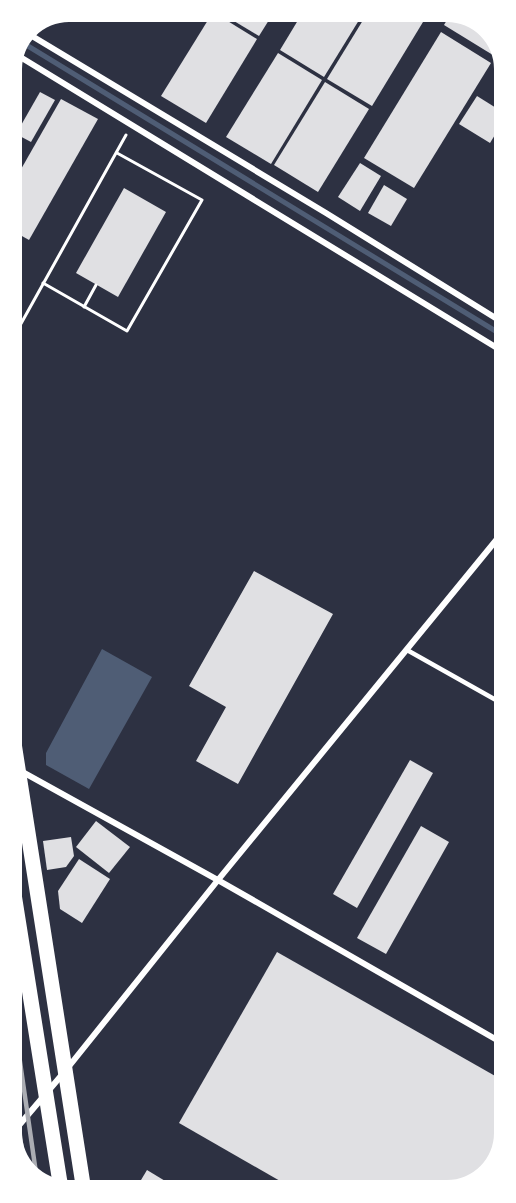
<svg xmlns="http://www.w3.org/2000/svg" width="516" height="1203" viewBox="0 0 516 1203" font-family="Quicksand,sans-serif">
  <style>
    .water { fill: #4f5d75 }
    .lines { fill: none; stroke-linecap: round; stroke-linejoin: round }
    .stream { stroke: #4f5d75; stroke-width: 5 }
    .building { fill: #e0e0e3 }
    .path { stroke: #fff; stroke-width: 3 }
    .service { stroke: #fff; stroke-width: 4.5 }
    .minor { stroke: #fff; stroke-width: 6 }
    .primary { stroke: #fff; stroke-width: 15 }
    .rail { stroke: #abadb3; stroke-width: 4.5 }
  </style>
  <rect width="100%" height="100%" fill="#2d3142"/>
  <polygon class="water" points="102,649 152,677 89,789 46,765 46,753"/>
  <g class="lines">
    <polyline class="stream" points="23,43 502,335"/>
  </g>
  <g class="building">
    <polygon points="213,12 257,39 206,123 161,96"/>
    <polygon points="219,12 274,12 259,36"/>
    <polygon points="303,12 364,12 324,77 280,50"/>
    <polygon points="368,12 407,12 423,22 372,106 327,79"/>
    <polygon points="451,13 482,24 501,51 501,60 444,25"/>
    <polygon points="441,32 491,63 414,188 364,158"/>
    <polygon points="278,53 322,80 271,164 226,137"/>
    <polygon points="325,82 369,109 318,192 274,165"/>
    <polygon points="40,92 55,100 31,142 16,134"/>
    <polygon points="477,96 501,111 501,125 490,143 459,124"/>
    <polygon points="61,99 98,119 29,240 13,231 12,185"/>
    <polygon points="360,163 381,176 360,211 338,197"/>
    <polygon points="384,185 407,199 391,226 368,213"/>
    <polygon points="124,188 166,212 118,297 76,273"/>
    <polygon points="254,571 333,614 238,784 196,761 226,707 189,686"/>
    <polygon points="410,760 433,773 357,908 333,894"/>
    <polygon points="96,821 130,847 109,873 76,847"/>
    <polygon points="421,826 449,842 386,954 357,938"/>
    <polygon points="71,837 74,856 66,867 47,870 43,841"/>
    <polygon points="79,859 110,879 82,923 60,909 58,891"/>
    <polygon points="277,952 504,1081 504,1134 492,1168 465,1188 294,1189 179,1123"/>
    <polygon points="147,1170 180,1190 135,1190"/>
  </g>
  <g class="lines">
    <g class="path">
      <polyline points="43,283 127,331 202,200 117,153"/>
      <polyline points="84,307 96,285"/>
      <polyline points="13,338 126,135"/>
    </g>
    <polyline class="service" points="407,650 503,704"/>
    <g class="minor">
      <polyline points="27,33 326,213 502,322"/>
      <polyline points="17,55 502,351"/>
      <polyline points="21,771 218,880 504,1044"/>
      <polyline points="15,1130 66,1070 218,880 502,533"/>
    </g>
    <g class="primary">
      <polyline points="14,743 84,1191"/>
      <polyline points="14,894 61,1189"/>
    </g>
    <g class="rail">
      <polyline points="15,1027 37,1180"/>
      <polyline points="15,1103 24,1164"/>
    </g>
  </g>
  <path d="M0 0H516V1203H0ZM69 22H447A47 47 0 0 1 494 69V1133A47 47 0 0 1 447 1180H69A47 47 0 0 1 22 1133V69A47 47 0 0 1 69 22Z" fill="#fff" fill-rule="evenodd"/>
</svg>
